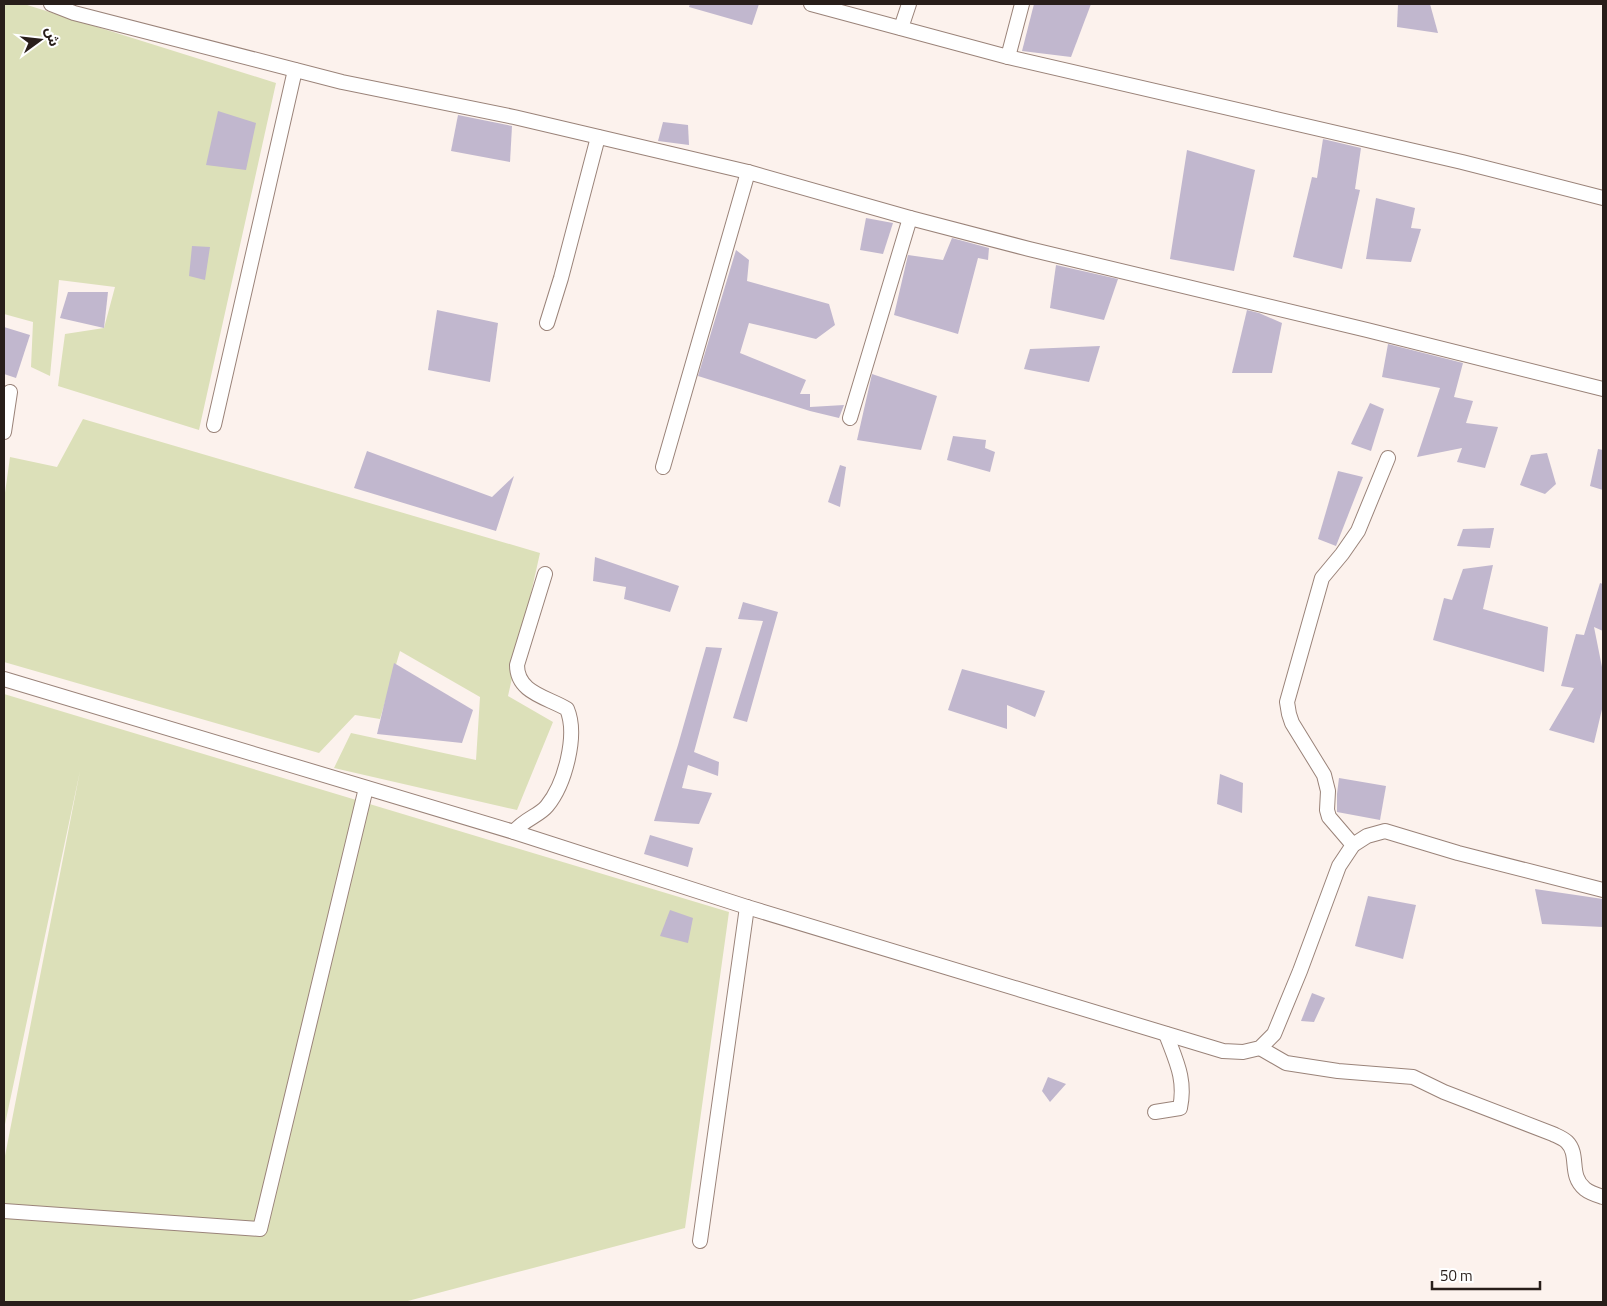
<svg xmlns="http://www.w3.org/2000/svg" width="1607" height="1306" viewBox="0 0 1607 1306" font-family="'Titillium Web','Noto Sans Arabic',sans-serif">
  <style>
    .green { fill: #dce0b9 }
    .building { fill: #c1b7ce }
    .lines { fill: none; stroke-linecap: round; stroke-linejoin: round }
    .street-casing { stroke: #9a8379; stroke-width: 16 }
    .street { stroke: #fff; stroke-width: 14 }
  </style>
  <rect width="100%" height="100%" fill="#fcf2ed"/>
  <g class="green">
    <polygon points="4,4 24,4 276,83 199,430 58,386 65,334 104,328 115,287 59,280 50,376 31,367 33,322 4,314"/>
    <polygon points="83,419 540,553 508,696 553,722 517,810 334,768 351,733 476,760 480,697 400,651 380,719 355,715 319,753 4,662 4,500 10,457 57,467"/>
    <polygon points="4,694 729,912 685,1228 404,1302 4,1302 4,1161 80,771 4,1129"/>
  </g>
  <g class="building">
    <polygon points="690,4 759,4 752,25 689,7"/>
    <polygon points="1034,4 1091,4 1071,57 1022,51"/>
    <polygon points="1398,4 1430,4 1438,33 1397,27"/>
    <polygon points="218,111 256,123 246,170 206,165"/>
    <polygon points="458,115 512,126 510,162 451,151"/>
    <polygon points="663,122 688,125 689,145 658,141"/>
    <polygon points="1323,139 1361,148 1355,189 1360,190 1342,269 1293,257 1312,177 1317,178"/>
    <polygon points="1187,150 1255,170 1234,271 1170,259"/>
    <polygon points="1376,198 1415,208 1411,228 1421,229 1411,262 1366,259"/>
    <polygon points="866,218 893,223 883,254 860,250"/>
    <polygon points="952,238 989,248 988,260 978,258 958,334 894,315 908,255 943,260"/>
    <polygon points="192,246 210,247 205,280 189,276"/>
    <polygon points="736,250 749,260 747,281 829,304 835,325 816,339 749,323 740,353 806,380 800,394 810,394 810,407 844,405 839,418 810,411 698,376"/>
    <polygon points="1056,265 1118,279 1104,320 1050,308"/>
    <polygon points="68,292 108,292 104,328 60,318"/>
    <polygon points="437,310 498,323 490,382 428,370"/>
    <polygon points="1247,310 1259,313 1282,323 1272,373 1232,373"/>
    <polygon points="4,327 30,335 16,378 4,374"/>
    <polygon points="1388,344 1463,363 1454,397 1473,401 1466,423 1498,427 1485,468 1457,462 1462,448 1417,457 1440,388 1382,377"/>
    <polygon points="1100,346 1089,382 1024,369 1030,349"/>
    <polygon points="872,374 937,396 921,450 857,440"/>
    <polygon points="1370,403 1384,409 1371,451 1351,444"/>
    <polygon points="953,436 986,440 985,448 995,452 990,472 947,460"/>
    <polygon points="1598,449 1603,450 1603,490 1590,486"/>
    <polygon points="367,451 492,497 514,476 496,531 354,488"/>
    <polygon points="1547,453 1556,484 1545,494 1520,485 1531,455"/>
    <polygon points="840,465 846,467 840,507 828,502"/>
    <polygon points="1338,471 1363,477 1336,546 1318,539"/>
    <polygon points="1494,528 1490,548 1457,546 1463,529"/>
    <polygon points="595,557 679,586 670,612 624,599 626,587 593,581"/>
    <polygon points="1493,565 1483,609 1548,627 1544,672 1433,640 1444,598 1452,600 1463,569"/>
    <polygon points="1600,583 1603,584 1603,631 1594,627 1603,672 1603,705 1594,743 1549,730 1574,688 1561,686 1576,634 1584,635"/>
    <polygon points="743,602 778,612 747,722 733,718 763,621 738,619"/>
    <polygon points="706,647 722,648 694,752 719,762 718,776 688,765 682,788 712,793 699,824 654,821 678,745"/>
    <polygon points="394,663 473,710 462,743 377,734"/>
    <polygon points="962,669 1045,691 1035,717 1007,705 1007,729 948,710"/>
    <polygon points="1220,774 1243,783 1242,813 1217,804"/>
    <polygon points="1339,778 1386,786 1380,820 1337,812 1337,794"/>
    <polygon points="650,835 693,848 688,867 644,854"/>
    <polygon points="1535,889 1603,899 1603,927 1542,924"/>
    <polygon points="1368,896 1416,905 1403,959 1355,946"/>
    <polygon points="670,910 693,918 688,943 660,936"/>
    <polygon points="1312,993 1325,998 1314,1022 1301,1021"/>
    <polygon points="1048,1077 1066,1084 1050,1102 1042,1091"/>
  </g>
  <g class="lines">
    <g class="street-casing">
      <g id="street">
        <polyline points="51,4 74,13 342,82 514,117 748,172 910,218 1029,249 1367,330 1603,389"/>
        <polyline points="811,4 1008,57 1462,162 1603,198"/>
        <polyline points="901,28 909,4"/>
        <polyline points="1008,57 1022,4"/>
        <polyline points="547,323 561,278 598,137"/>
        <polyline points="850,418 910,218"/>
        <polyline points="214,425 295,70"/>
        <polyline points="4,432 10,392"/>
        <polyline points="663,467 748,172"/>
        <polyline points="4,679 514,832 747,907 1223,1051 1243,1052 1260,1048 1274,1034 1300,971 1339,866 1353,845 1367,836 1385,831 1458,853 1603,890"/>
        <path d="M514,832C524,819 539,816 547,806C565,784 578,735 567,709C547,697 517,693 517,665L545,574"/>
        <polyline points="1353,845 1329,817 1327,810 1328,791 1324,775 1292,723 1289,714 1287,702 1322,578 1342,554 1358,531 1388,458"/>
        <path d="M1260,1048L1286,1063L1338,1071L1413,1077L1444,1092L1553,1134C1557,1136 1563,1138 1567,1142C1580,1155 1568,1175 1585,1189C1590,1193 1597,1195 1603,1197"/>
        <path d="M1155,1112L1180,1108C1186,1079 1176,1061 1166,1034"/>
        <polyline points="4,1211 260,1229 366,788"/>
        <polyline points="700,1241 747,907"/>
      </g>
    </g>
    <use href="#street" class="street"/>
  </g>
  <rect width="1607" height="1306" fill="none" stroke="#281e1a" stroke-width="10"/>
  <g transform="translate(40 40) rotate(75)" stroke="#ffffff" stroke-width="4" paint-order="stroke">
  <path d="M0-4L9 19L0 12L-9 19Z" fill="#281e1a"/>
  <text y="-8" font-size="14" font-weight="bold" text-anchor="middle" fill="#281e1a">ش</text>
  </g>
  <path d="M1432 1281v8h108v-8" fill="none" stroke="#281e1a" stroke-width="2.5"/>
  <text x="1440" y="1281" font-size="15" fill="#281e1a" stroke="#ffffff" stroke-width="4" paint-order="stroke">50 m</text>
</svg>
